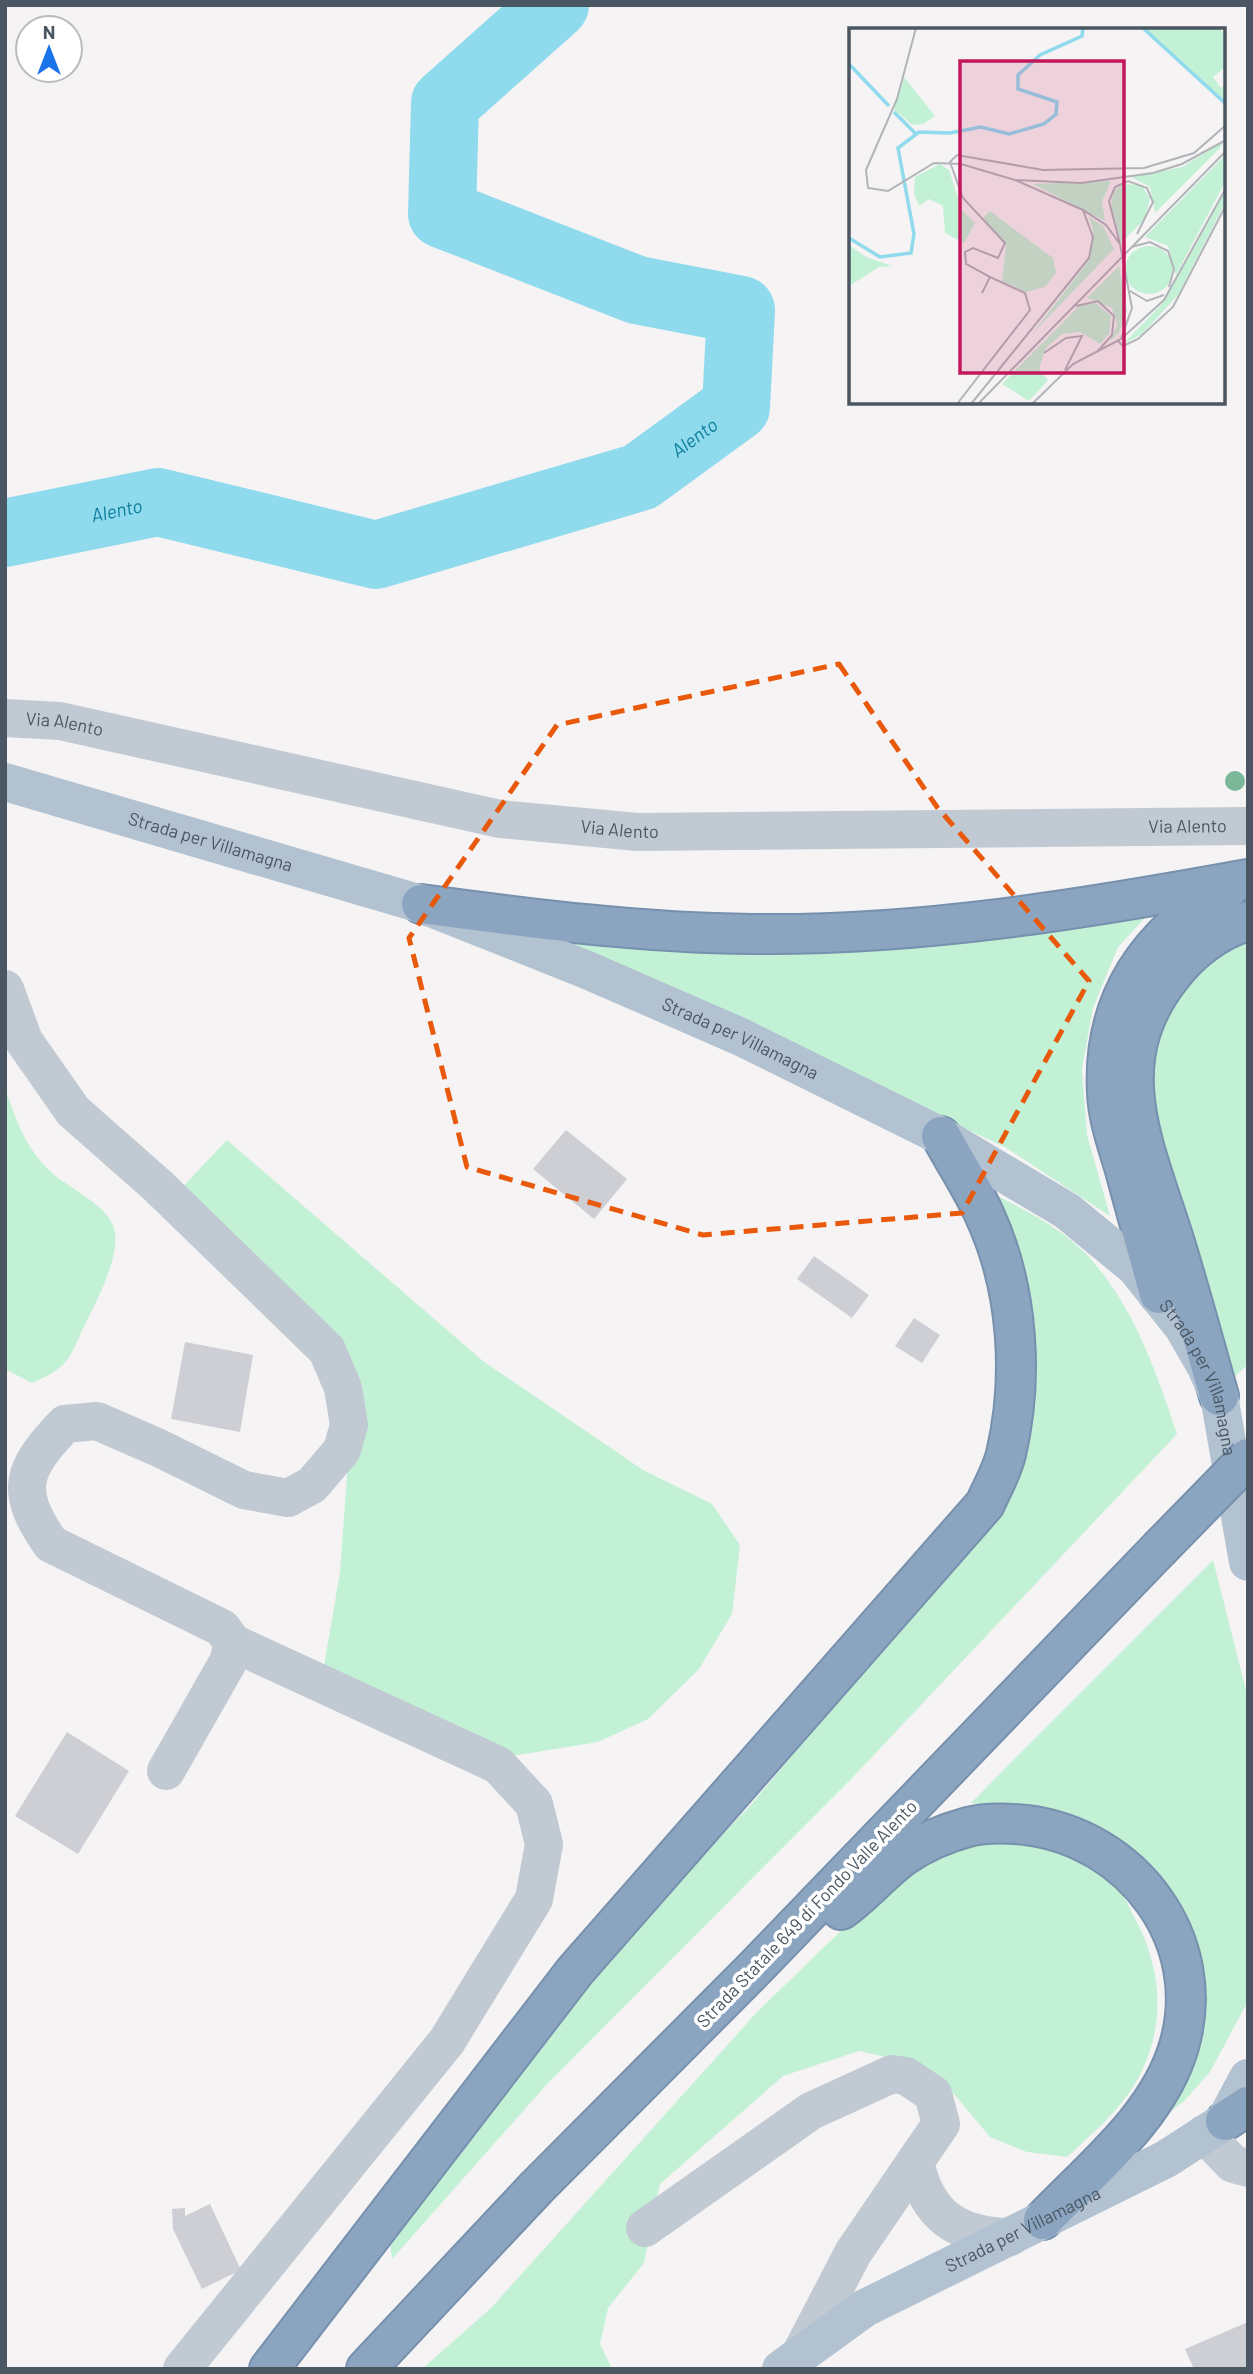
<svg xmlns="http://www.w3.org/2000/svg" width="1253" height="2374" viewBox="0 0 1253 2374" font-family="Barlow,sans-serif">
  <style>
    .green { fill: #c3f1d5 }
    .lines { fill: none; stroke-linecap: round; stroke-linejoin: round }
    .river { stroke: #90daee; stroke-width: 68 }
    .building { fill: #cdcfd5 }
    .highway-casing { stroke: #7690ad; stroke-width: 42 }
    .minor { stroke: #c1cad2; stroke-width: 38 }
    .major { stroke: #b3c2d1; stroke-width: 38 }
    .highway { stroke: #8ba5c1; stroke-width: 38 }
    .highway-bridge-casing { stroke: #7690ad; stroke-width: 42; stroke-linecap: butt }
    .highway-bridge { stroke: #8ba5c1; stroke-width: 38 }
    .tree { fill: #7bb799 }
    .marked { fill: none; stroke: #e8590c; stroke-width: 5; stroke-dasharray: 14 9; stroke-linejoin: round }
    .labels { text-anchor: middle; stroke-width: 7; stroke-linejoin: round; paint-order: stroke }
    .street-label { font-size: 18px; fill: #4a5661; stroke: #fff }
    .water-label { font-size: 19px; font-style: italic; fill: #0c7c9b; stroke: #fff }
    .inset-river { fill: none; stroke: #90daee; stroke-width: 3.5 }
    .inset-road { fill: none; stroke: #b1b4b9; stroke-width: 2 }
    .view { fill: #c2185b; fill-opacity: 0.15; stroke: #c2185b; stroke-width: 3.5 }
    .inset-edge { fill: none; stroke: #4a5661; stroke-width: 3.5 }
  </style>
  <rect width="100%" height="100%" fill="#f5f3f3"/>
  <g class="green">
    <polygon points="1150,912 1118,947 1093,1008 1082,1069 1087,1135 1110,1216 1005,1147 555,939"/>
    <polygon points="1248,933 1248,1364 1226,1385 1151,1109 1148,1049 1199,960"/>
    <path d="M5,1088C16,1120 25,1147 50,1171C69,1190 110,1204 115,1232C119,1256 99,1297 88,1318C70,1354 73,1366 32,1383L5,1369Z"/>
    <polygon points="227,1140 483,1361 643,1470 712,1504 740,1545 732,1614 699,1669 648,1719 598,1742 507,1757 323,1672 340,1572 352,1407 175,1195"/>
    <path d="M981,1188C1018,1206 1060,1226 1089,1257C1134,1307 1156,1371 1177,1434L853,1777L548,2083L392,2259L389,2235L580,1982L750,1806L895,1633L1013,1467Z"/>
    <polygon points="1213,1560 1248,1698 1248,2001 1210,2072 1184,2101 1143,2134 1184,1939 1035,1811 971,1803"/>
    <path d="M981,1837C1030,1842 1075,1848 1115,1883C1123,1890 1128,1905 1133,1915C1163,1968 1167,2028 1136,2082C1119,2111 1091,2135 1067,2157L1027,2152L990,2137L955,2095L917,2064L859,2051L783,2076L660,2184L644,2263L608,2308L600,2344L612,2369H422L491,2308L758,2011L913,1861Z"/>
  </g>
  <g class="lines">
    <path class="river" id="s1" d="M5,533L158,502L376,555L640,477L736,407L741,310L637,290L442,214L445,103L555,5"/>
  </g>
  <g class="building">
    <polygon points="566,1130 627,1179 594,1219 533,1169"/>
    <polygon points="814,1256 869,1295 852,1318 797,1279"/>
    <polygon points="914,1318 940,1335 922,1363 895,1346"/>
    <polygon points="185,1342 253,1355 240,1432 171,1419"/>
    <polygon points="67,1732 129,1771 78,1854 15,1816"/>
    <polygon points="210,2204 241,2270 202,2289 173,2229 172,2209 185,2208 185,2216"/>
    <polygon points="1248,2322 1248,2369 1194,2369 1185,2349"/>
  </g>
  <g class="lines">
    <g class="highway-casing">
      <g id="highway">
        <path d="M421,904C532,919 642,933 753,934C920,936 1084,909 1248,879"/>
        <path d="M1159,1294C1148,1253 1136,1212 1125,1170C1118,1146 1108,1119 1107,1093C1102,1001 1148,932 1227,890"/>
        <path d="M1219,1396C1203,1340 1188,1283 1170,1227C1141,1138 1105,1060 1171,976C1190,951 1217,930 1248,921"/>
        <path d="M841,1910C864,1894 882,1871 905,1855C924,1842 946,1833 968,1827C987,1822 1007,1823 1026,1825C1132,1838 1210,1940 1179,2046C1159,2116 1092,2169 1043,2220"/>
        <polyline points="1225,2121 1248,2106"/>
        <path d="M269,2369L575,1971L985,1504C992,1488 1002,1471 1006,1454C1024,1377 1018,1288 985,1216C973,1189 955,1162 941,1136"/>
        <polyline points="366,2369 536,2188 755,1968 1159,1549"/>
      </g>
    </g>
    <g class="minor">
      <path id="s2" d="M5,718L60,721L500,819L637,832L1248,826"/>
      <path d="M5,989L24,1041L73,1111L158,1186L327,1350L343,1388L349,1425L342,1450L312,1485L288,1498L244,1490L159,1448L97,1421L65,1424C22,1469 13,1490 51,1544L222,1628L233,1643L228,1662L166,1771"/>
      <polyline points="1204,2134 1233,2164 1248,2168"/>
      <path d="M915,2162C927,2216 957,2236 1010,2237"/>
      <polyline points="645,2228 811,2111 892,2074 906,2076 933,2094 941,2124 853,2253 800,2355"/>
      <polyline points="182,2369 447,2041 534,1899 544,1844 534,1804 498,1765 233,1643"/>
    </g>
    <g class="major">
      <path id="s3" d="M5,782L421,904L587,970L741,1037L941,1136L1067,1211L1135,1267L1183,1327L1205,1365L1219,1396L1248,1562"/>
      <path id="s4" d="M781,2369L865,2308L1166,2159L1225,2121L1248,2078"/>
    </g>
    <use href="#highway" class="highway"/>
    <g class="highway-bridge-casing">
      <polyline id="highway-bridge" points="1159,1549 1248,1458"/>
    </g>
    <use href="#highway-bridge" class="highway-bridge"/>
  </g>
  <circle class="tree" cx="1235" cy="781" r="10"/>
  <path class="marked" d="M839,664L937,807L1089,981L962,1213L703,1235L467,1167L409,938L557,725Z"/>
  <g class="labels">
    <g class="street-label">
      <text dy="6" stroke="none"><textPath href="#s2" startOffset="60">Via Alento</textPath></text>
      <text dy="6" stroke="none"><textPath href="#s2" startOffset="1194">Via Alento</textPath></text>
      <text dy="6" stroke="none"><textPath href="#s2" startOffset="626">Via Alento</textPath></text>
      <text dy="6" stroke="none"><textPath href="#s3" startOffset="214">Strada per Villamagna</textPath></text>
      <text dy="6" stroke="none"><textPath href="#s3" startOffset="780">Strada per Villamagna</textPath></text>
      <text dy="6" stroke="none"><textPath href="#s3" startOffset="1368">Strada per Villamagna</textPath></text>
      <text transform="translate(807 1914) rotate(-46)" y="6">Strada Statale 649 di Fondo Valle Alento</text>
      <text dy="6" stroke="none"><textPath href="#s4" startOffset="280">Strada per Villamagna</textPath></text>
    </g>
    <g class="water-label">
      <text dy="7" stroke="none"><textPath href="#s1" startOffset="723">Alento</textPath></text>
      <text dy="7" stroke="none"><textPath href="#s1" startOffset="114">Alento</textPath></text>
    </g>
  </g>
  <g transform="translate(849 28)">
    <rect width="376" height="376" fill="#f5f3f3"/>
    <path d="M295,0H369L376,6V39L364,49L372,60L376,57V76ZM55,49L86,88L74,96L63,97L45,81ZM374,114L371,120L306,185L301,159L282,149L333,139ZM376,127V154L327,247L319,218L296,209ZM91,136L100,142L113,182L126,195L115,215L96,205L94,178L80,171L70,178L65,165L66,149ZM262,153L253,173L256,193L184,156ZM274,156L292,157L301,170L296,191L272,215L262,179L264,164ZM376,163V175L329,267L293,306L274,316L314,275ZM141,183L204,230L207,245L196,259L177,264L153,253L157,218L134,190ZM240,189L254,198L265,221L183,306L241,231L244,201ZM0,217L17,229L43,238L30,239L0,258ZM276 242a24 24 0 1 1 48 0a24 24 0 1 1-48 0ZM270,238L278,283L270,305L261,313L268,297L263,280L238,270ZM247,275L262,288L260,306L251,316L231,304L213,306L197,320L190,341L199,352L180,373L153,356L231,277Z" fill="#c3f1d5"/>
    <path class="inset-river" d="M294,0L377,76M0,36L40,78M45,84L67,106M0,210L31,229L62,225L65,206L49,120L70,104L101,105L132,99L160,106L195,96L207,86L208,74L169,61V47L191,27L233,8L234,0"/>
    <path class="inset-road" d="M67,0L48,71L17,142L19,160L39,163L85,135L112,136L166,152L234,182L257,197L271,216L283,280L272,311L224,336L183,376M166,152L232,155L304,145L333,136L377,112M271,216L260,173L266,159L279,153L298,160L304,174L288,206M282,219L301,214L319,223L325,241L320,259M281,263L298,273L315,267M133,265L141,249L117,236L116,224L124,220L149,230L156,215L114,170L101,134L108,127L194,142L295,140L345,125L377,97M227,278L249,273L265,288L263,307L248,324M272,311L315,272L377,160M269,313L274,318L289,311L324,279L377,177M195,325L217,310L233,308L216,342M108,376L181,282L176,265L141,249M122,376L240,230L244,209L234,182M129,376L377,123"/>
    <path class="view" d="M111,33H275V345H111Z"/>
    <rect width="376" height="376" class="inset-edge"/>
  </g>
  <rect width="1253" height="2374" fill="none" stroke="#4a5661" stroke-width="14"/>
  <g transform="translate(49 49)"><circle r="33" fill="#ffffff" stroke="#b7bbc0" stroke-width="2"/>
  <path d="M0-5L12 26L0 18L-12 26Z" fill="#1a73e8"/>
  <text y="-10" font-size="19" font-weight="bold" text-anchor="middle" fill="#4a5661">N</text>
  </g>
</svg>
